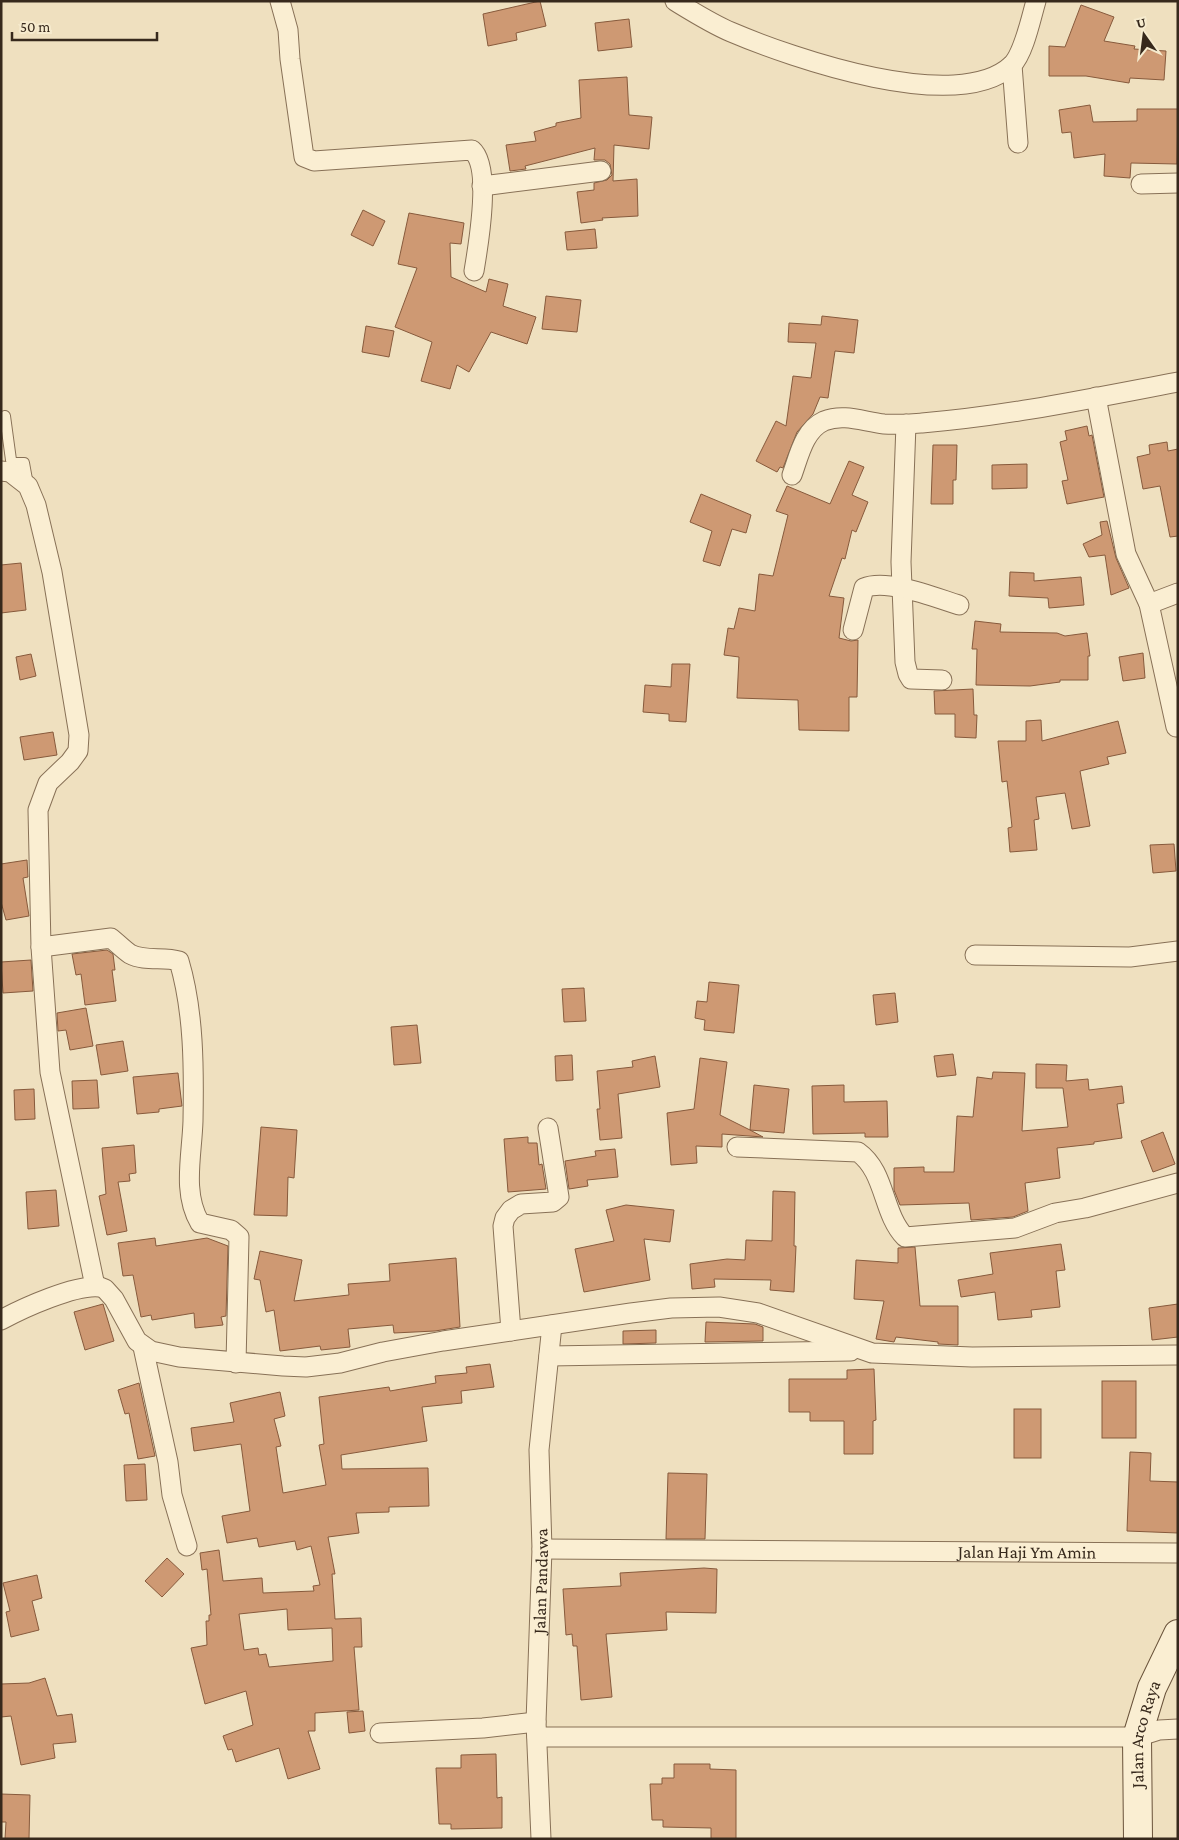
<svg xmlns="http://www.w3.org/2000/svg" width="1179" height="1840" viewBox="0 0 1179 1840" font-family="'Crimson Pro',serif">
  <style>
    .building { fill: #ce9973; stroke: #875a3c; fill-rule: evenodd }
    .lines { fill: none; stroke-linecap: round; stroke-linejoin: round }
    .lane-casing { stroke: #887157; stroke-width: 12 }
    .street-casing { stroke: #887157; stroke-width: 21 }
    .secondary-casing { stroke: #69523a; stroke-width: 30 }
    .lane { stroke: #faeed2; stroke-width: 10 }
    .street { stroke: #faeed2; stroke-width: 19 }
    .secondary { stroke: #faeed2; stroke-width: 28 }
    .labels { text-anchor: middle; stroke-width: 5; stroke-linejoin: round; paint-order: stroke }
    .street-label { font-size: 18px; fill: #37291c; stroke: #f6ebce }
  </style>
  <rect width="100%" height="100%" fill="#efe0bf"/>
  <g class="building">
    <polygon points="540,1 546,26 516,33 517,40 488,46 483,14"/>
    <polygon points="1081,5 1114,17 1104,41 1135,46 1134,49 1166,51 1164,80 1130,78 1129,83 1086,76 1049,76 1049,46 1065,47"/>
    <polygon points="629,19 632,47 598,51 595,23"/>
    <polygon points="627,77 629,115 652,117 649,149 614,145 613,181 637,179 638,216 602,218 603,220 581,223 577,192 594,190 594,183 607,180 612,175 610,164 605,160 594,160 595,148 525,166 526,169 510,171 506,145 536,141 534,132 556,126 556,123 581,118 579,80"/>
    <polygon points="1090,105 1093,122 1137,121 1137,109 1178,109 1177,164 1131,163 1130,178 1104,176 1105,154 1074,158 1071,132 1062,133 1059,110"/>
    <polygon points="363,210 385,221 373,246 351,235"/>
    <polygon points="409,213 464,223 461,244 450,243 451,277 486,292 489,279 508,284 503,306 536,317 527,344 491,332 469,372 457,365 450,389 421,381 432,342 395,327 417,268 398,264"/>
    <polygon points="595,229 597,248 567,250 565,232"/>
    <polygon points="546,296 581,300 577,332 542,329"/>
    <polygon points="822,316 858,320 854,353 835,351 828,398 820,397 813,414 797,432 783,468 780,467 777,472 756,461 776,421 786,426 793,376 811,378 816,343 788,342 789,323 821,325"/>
    <polygon points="366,326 394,331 389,357 362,352"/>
    <polygon points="1087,426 1089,436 1092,435 1104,497 1067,504 1062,481 1068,480 1060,442 1067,440 1065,431"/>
    <polygon points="1167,442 1168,451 1178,449 1178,536 1170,537 1160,486 1143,489 1137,457 1150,454 1149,445"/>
    <polygon points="933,445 957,445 956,480 953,480 953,504 931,504"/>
    <polygon points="849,461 864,467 852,495 868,502 856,532 852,530 845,559 842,558 829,596 844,598 839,638 851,641 858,640 857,697 849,697 849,731 799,730 798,700 737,698 739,657 724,655 728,628 734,629 739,608 755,611 759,574 773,576 788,515 776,511 787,486 830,504"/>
    <polygon points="1027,464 1027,488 992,489 992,465"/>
    <polygon points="701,494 751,515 746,533 732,529 720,566 703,561 712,531 690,522"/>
    <polygon points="1107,521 1116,558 1129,588 1111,595 1105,555 1089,557 1083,544 1102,535 1100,522"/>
    <polygon points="21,563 26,610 1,613 1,565"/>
    <polygon points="1010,572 1034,573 1034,581 1081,577 1084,605 1049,608 1048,598 1009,596"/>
    <polygon points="975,621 1001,624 1000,632 1057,633 1065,636 1087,633 1090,656 1088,656 1088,680 1060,680 1060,682 1030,686 976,685 977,649 972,649"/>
    <polygon points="1143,653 1145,678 1123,681 1119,657"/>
    <polygon points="31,654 36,676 20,680 16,657"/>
    <polygon points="672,664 690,664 686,722 669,721 669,714 643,712 645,685 671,687"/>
    <polygon points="973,689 974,715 977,715 976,738 955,737 955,714 935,714 934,691"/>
    <polygon points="1041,720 1042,741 1118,721 1126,753 1107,757 1109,764 1080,771 1090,826 1072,829 1065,793 1036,797 1039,819 1034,820 1037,850 1010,852 1008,828 1012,827 1007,781 1002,782 998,741 1026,741 1026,721"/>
    <polygon points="53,732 57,755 24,760 20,737"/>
    <polygon points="1174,844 1176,871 1153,873 1150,845"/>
    <polygon points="27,860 28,877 23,878 29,916 6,920 1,902 1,864"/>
    <polygon points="107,950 113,954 115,970 112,970 116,1001 85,1005 81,974 76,975 72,954"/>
    <polygon points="31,960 33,991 3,993 1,962"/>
    <polygon points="709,982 739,985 734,1033 704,1030 705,1020 695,1018 697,1001 707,1002"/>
    <polygon points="584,988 586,1021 564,1022 562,989"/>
    <polygon points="895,993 898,1022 876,1025 873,995"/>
    <polygon points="86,1008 93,1046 70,1050 66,1030 58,1031 57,1013"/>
    <polygon points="417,1025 421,1063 394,1065 391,1027"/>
    <polygon points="123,1041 128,1071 101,1075 96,1045"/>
    <polygon points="953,1054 956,1075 937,1077 934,1056"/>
    <polygon points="572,1055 573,1080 556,1081 555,1056"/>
    <polygon points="655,1056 660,1087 618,1094 622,1138 600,1140 597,1109 600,1109 597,1071 633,1067 632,1061"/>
    <polygon points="700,1058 727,1062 720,1115 750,1130 754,1085 789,1089 784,1133 750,1130 763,1137 722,1134 722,1147 696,1146 697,1163 671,1165 667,1113 694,1109"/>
    <polygon points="1036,1064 1067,1065 1066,1081 1088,1079 1089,1090 1122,1086 1124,1103 1117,1104 1122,1138 1094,1142 1094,1144 1057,1148 1060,1178 1025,1183 1028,1211 1013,1217 971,1220 969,1203 900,1205 894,1190 894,1168 924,1167 924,1172 954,1172 957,1116 973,1117 977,1077 992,1079 993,1072 1025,1073 1022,1131 1068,1127 1063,1088 1036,1088"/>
    <polygon points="178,1073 182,1106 159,1109 159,1112 137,1114 133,1077"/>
    <polygon points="97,1080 99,1108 73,1109 72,1081"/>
    <polygon points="844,1085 844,1102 887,1101 888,1137 865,1137 865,1133 813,1134 812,1086"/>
    <polygon points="34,1089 35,1119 15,1120 14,1090"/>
    <polygon points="261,1127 297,1130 294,1178 288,1177 287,1216 254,1215"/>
    <polygon points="1163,1132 1175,1164 1153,1172 1141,1141"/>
    <polygon points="528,1137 528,1143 537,1143 539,1165 542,1164 546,1189 508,1192 504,1139"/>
    <polygon points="134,1145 136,1173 129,1174 130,1181 118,1182 127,1231 107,1235 99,1196 106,1194 102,1148"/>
    <polygon points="615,1149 618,1177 587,1180 588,1186 569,1189 565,1161 596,1156 595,1151"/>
    <polygon points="56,1190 59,1226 28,1229 26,1192"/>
    <polygon points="773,1191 795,1192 794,1246 796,1246 794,1292 770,1290 771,1280 714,1279 715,1287 692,1289 690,1264 727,1259 745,1260 746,1240 772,1241"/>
    <polygon points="626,1205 674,1210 670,1242 644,1239 650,1280 584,1292 575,1249 614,1241 606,1210"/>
    <polygon points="155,1238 156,1246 207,1238 228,1246 226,1316 221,1317 223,1325 195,1328 194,1313 152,1320 151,1315 141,1317 133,1275 123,1276 118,1243"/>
    <polygon points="1061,1244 1065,1270 1056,1271 1060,1307 1031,1310 1032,1317 998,1320 995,1292 961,1297 958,1280 993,1274 990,1253"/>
    <polygon points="915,1247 920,1306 958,1306 958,1345 938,1344 938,1342 896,1337 894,1342 876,1339 884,1301 854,1299 856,1260 898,1263 898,1248"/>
    <polygon points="260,1251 302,1260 294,1301 349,1295 348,1284 390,1281 389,1264 456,1258 460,1327 435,1331 394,1333 393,1325 348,1329 350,1347 321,1350 320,1346 280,1351 274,1310 266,1312 260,1280 254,1279"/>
    <polygon points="103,1304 114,1341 85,1350 74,1312"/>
    <polygon points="1178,1304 1178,1337 1152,1340 1149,1308"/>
    <polygon points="706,1322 755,1324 763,1327 763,1341 705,1342"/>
    <polygon points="656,1330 656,1343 623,1344 623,1331"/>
    <path d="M490,1364L494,1387L461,1391L462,1403L422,1407L427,1441L341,1455L342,1469L428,1468L429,1506L389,1507V1512L356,1513L359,1533L328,1537L335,1574H332L335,1619L361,1618L362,1647H354L359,1710L315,1713V1731H308L320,1769L288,1779L279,1748L236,1762L232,1749L228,1750L223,1736L253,1725L246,1691L205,1704L191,1648L207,1645L206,1621H209V1615H211L207,1569L202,1570L200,1553L219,1550L223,1581L262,1578L263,1593L314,1591L313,1586L320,1585L311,1546L297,1550L295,1541L259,1547L257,1538L227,1543L222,1516L250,1511L241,1444L194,1451L191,1428L234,1422L230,1403L280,1392L285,1416L274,1419L281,1446L276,1447L283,1493L326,1485L319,1445L324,1444L319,1397L389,1387L390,1391L436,1383L435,1376L467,1373L466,1367ZM287,1609L288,1630L332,1628L333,1661L269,1667L266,1654L259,1655L258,1648L244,1650L239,1614Z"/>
    <polygon points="874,1369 876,1420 873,1421 873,1454 844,1454 844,1421 810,1421 810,1412 789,1412 789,1379 847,1379 847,1370"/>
    <rect x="1102" y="1381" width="34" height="57"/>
    <polygon points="139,1383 155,1456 138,1459 129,1413 125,1414 118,1390"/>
    <rect x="1014" y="1409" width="27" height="49"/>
    <polygon points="1130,1452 1151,1453 1150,1481 1178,1482 1178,1533 1127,1531"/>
    <polygon points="145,1464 147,1500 126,1501 124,1465"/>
    <polygon points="668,1473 707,1474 705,1539 666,1539"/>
    <polygon points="167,1558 184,1574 162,1597 145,1581"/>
    <polygon points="704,1568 717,1569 716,1613 666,1612 667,1630 606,1634 612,1697 581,1700 577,1646 573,1646 572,1634 566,1635 563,1589 621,1586 620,1573"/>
    <polygon points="37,1575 42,1598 32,1601 39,1630 11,1637 6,1612 10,1611 3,1583"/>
    <polygon points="45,1678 57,1716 72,1714 76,1742 53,1744 55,1758 21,1765 11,1716 1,1717 1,1684 29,1683"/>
    <polygon points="363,1711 365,1731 349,1733 347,1712"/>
    <polygon points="496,1754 497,1798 502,1797 502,1828 451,1829 451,1824 439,1824 436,1768 461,1768 461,1755"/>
    <polygon points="674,1764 710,1764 710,1769 736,1770 736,1839 711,1839 711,1828 663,1827 663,1820 652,1820 650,1784 662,1784 662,1778 674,1778"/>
    <polygon points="1,1794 30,1795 29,1839 5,1839 6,1822 1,1822"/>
  </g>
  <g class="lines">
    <g class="lane-casing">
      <polyline id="lane" points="5,416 11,460 14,463 24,463 28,485"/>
    </g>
    <g class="street-casing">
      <g id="street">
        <path d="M280,1L288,30L290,59L304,157L314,161L472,150C492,167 478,247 474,271"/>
        <path d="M675,1C693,12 712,24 731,32C792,58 958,116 1012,65C1024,53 1031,18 1036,1"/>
        <polyline points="1012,65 1018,143"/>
        <polyline points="1141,184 1178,183"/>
        <polyline points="482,186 601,171"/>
        <polyline points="1096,397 1126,554 1149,604 1176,727"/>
        <polyline points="906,424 901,562 905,662 908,674 911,679 942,680"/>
        <polyline points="1,471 10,472 28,486 36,505 52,572 79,735 78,751 70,762 48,783 38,810 41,947 50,1072 95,1286"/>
        <path d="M792,475C799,456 804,430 824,421C844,413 864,422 884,424C897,425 909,424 922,423C1008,416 1093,398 1178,382"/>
        <polyline points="1149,604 1178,593"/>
        <path d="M853,630L864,588C887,578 936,598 959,605"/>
        <path d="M41,947L111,938C117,943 124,950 130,954C145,962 164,956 179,961C194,1011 194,1069 193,1121C192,1155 182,1193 200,1223L231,1230L239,1237L236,1363"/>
        <polyline points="975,955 1130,957 1178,951"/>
        <path d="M737,1147L858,1152C886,1172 882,1213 905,1237L1015,1228L1055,1213L1085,1208L1178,1183"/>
        <path d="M1,1320C23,1308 76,1284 100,1287L105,1289L114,1299L137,1341L151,1351L179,1357L283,1366L306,1367L340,1363L383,1352L443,1341L631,1313L671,1308L719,1307L758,1313L872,1353L972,1357L1178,1355"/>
        <polyline points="511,1331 503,1226 505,1218 511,1210 521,1204 553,1202 559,1197 548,1128"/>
        <polyline points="143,1347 168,1462 172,1495 187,1546"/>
        <polyline points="549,1356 851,1351"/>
        <path id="s1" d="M542,1549L1178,1553"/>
        <polyline points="380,1733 483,1728 536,1722"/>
        <polyline points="537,1737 1137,1737 1159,1730 1178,1729"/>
        <path id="s2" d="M541,1839L536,1722L542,1549L539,1450L552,1325"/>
      </g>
    </g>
    <g class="secondary-casing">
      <g id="secondary">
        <path id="s3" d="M1138,1839L1137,1737L1152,1688L1178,1634"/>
      </g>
    </g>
    <use href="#lane" class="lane"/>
    <use href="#street" class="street"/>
    <use href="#secondary" class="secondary"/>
  </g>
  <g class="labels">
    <g class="street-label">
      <text dy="6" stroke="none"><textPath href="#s1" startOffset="485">Jalan Haji Ym Amin</textPath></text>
      <text dy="6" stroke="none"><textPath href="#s2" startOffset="258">Jalan Pandawa</textPath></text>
      <text dy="6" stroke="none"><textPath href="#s3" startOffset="106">Jalan Arco Raya</textPath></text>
    </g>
  </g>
  <rect width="1179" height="1840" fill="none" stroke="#37291c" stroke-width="5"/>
  <g transform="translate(1144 35) rotate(346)" stroke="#f6ebce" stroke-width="4" paint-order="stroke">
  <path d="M0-4L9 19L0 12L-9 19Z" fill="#37291c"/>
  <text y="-8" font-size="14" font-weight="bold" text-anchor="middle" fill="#37291c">U</text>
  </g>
  <path d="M12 32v8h145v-8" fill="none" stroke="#37291c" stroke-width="2.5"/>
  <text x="20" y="32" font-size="15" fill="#37291c" stroke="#f6ebce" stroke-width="4" paint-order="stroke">50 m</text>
</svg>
